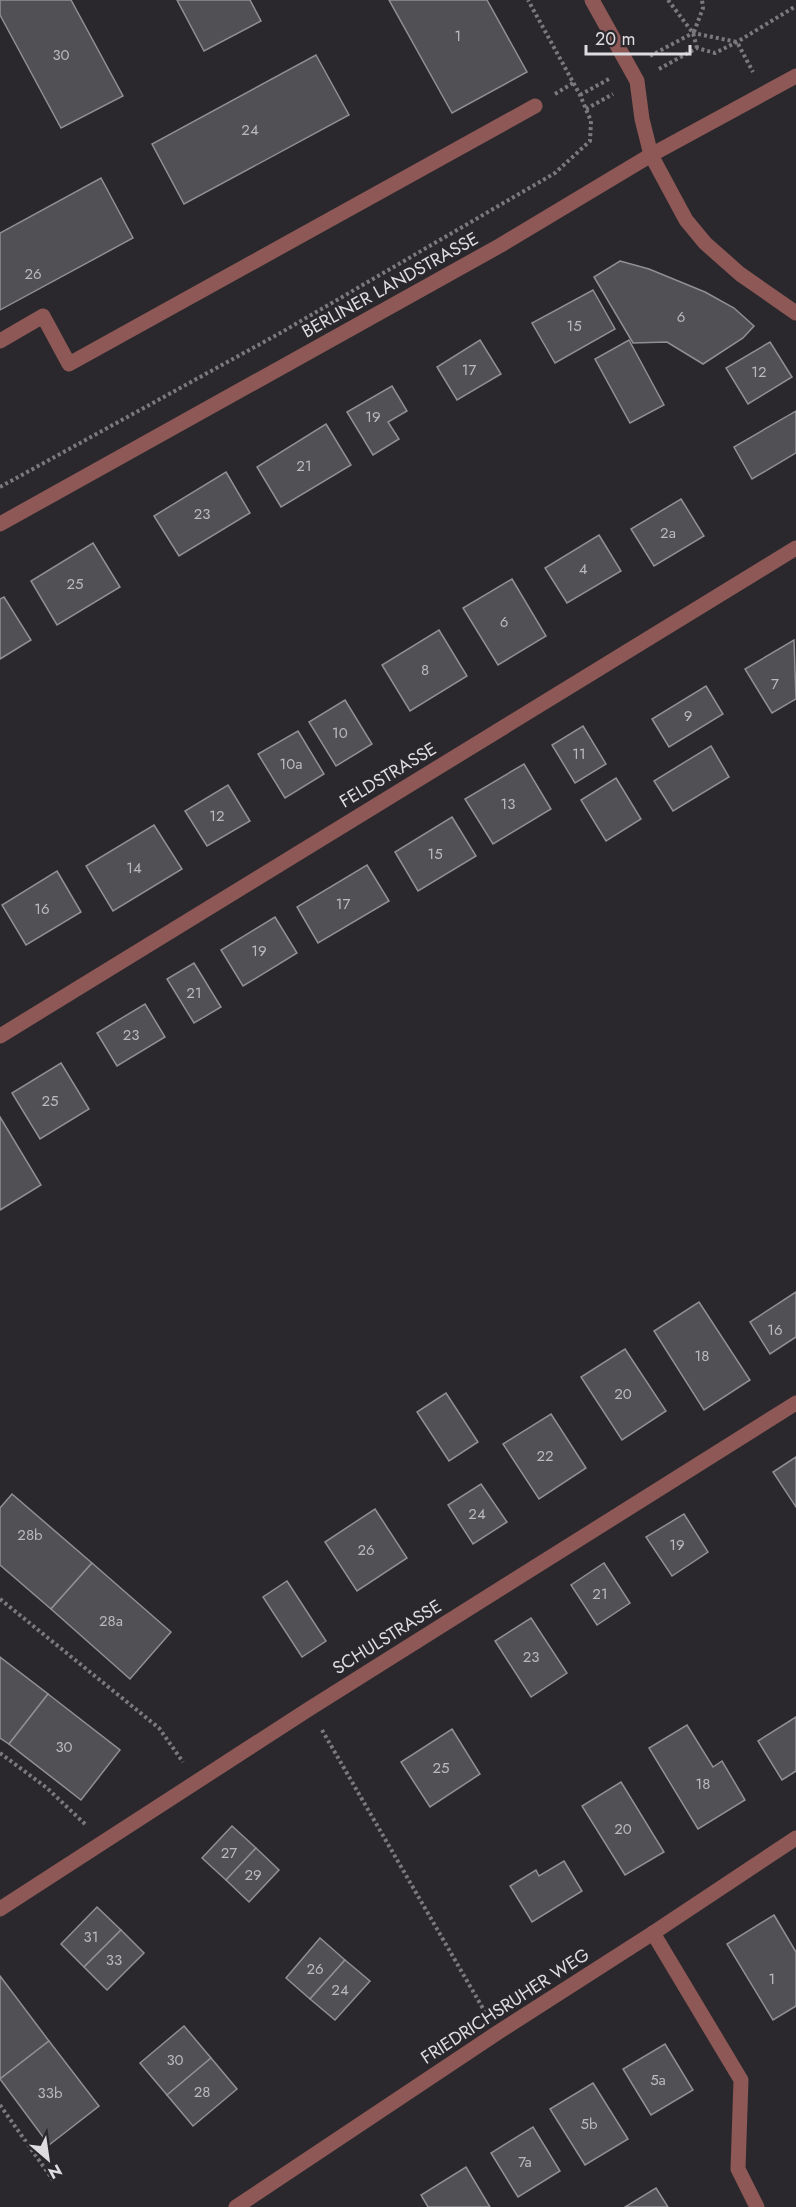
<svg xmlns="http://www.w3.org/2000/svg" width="796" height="2207" viewBox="0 0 796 2207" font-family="Jost,sans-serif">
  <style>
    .building { fill: #515055; stroke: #908f94; stroke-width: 1.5 }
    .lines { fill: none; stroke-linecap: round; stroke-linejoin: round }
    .path { stroke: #7b797d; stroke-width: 4; stroke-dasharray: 3 3; stroke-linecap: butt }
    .street { stroke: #8d5856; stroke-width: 15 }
    .labels { text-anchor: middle; stroke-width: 6; stroke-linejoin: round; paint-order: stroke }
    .number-label { font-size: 15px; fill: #bbb9bc }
    .street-label { font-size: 18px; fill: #dedcdf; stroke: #2a282c }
  </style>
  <rect width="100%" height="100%" fill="#2a282c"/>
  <g class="building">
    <polygon points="0,0 71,0 123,96 61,128 0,15"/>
    <polygon points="177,0 250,0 261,21 204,51"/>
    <polygon points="389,0 487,0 527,72 452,113"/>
    <polygon points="316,55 349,115 184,204 152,144"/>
    <polygon points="101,178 133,238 0,310 0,233"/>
    <polygon points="620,261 649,269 705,292 734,308 754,326 743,338 703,364 667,342 633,343 594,277"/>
    <polygon points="593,290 615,329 555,363 532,323"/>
    <polygon points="480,340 501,374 457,400 437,367"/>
    <polygon points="629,340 664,405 630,423 595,359"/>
    <polygon points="770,342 792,377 748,404 726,368"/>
    <polygon points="392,386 407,411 388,422 399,439 373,455 347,412"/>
    <polygon points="796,411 796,453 752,479 734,447"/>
    <polygon points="326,424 351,465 281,507 257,467"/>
    <polygon points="226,472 250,513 179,556 154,516"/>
    <polygon points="681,499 704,536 654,566 631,529"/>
    <polygon points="599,535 621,571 567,603 545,568"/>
    <polygon points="93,543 120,587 57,625 31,581"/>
    <polygon points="512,579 546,636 498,665 463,608"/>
    <polygon points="4,597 31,640 0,659 0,599"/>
    <polygon points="439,630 467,676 410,711 382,665"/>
    <polygon points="794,640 796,699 772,713 745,669"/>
    <polygon points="706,686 723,714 669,747 652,719"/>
    <polygon points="345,700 372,744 336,766 309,722"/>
    <polygon points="583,726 606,764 575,783 552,745"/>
    <polygon points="298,731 324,774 285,798 258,754"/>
    <polygon points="711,746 729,777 673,811 654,781"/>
    <polygon points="524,764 551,809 493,844 465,799"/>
    <polygon points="616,778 641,819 606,841 581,800"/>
    <polygon points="228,785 250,821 207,846 185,811"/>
    <polygon points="452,817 476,856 418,891 395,852"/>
    <polygon points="154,825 182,869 113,911 86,866"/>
    <polygon points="367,865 389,901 318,943 297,907"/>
    <polygon points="57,871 81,912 26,945 2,905"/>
    <polygon points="275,917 297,953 243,986 221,950"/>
    <polygon points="194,963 221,1007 194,1023 167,979"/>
    <polygon points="145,1004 165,1037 117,1066 97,1033"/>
    <polygon points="61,1063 89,1109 40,1139 12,1093"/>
    <polygon points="0,1117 41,1185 0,1210"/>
    <polygon points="796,1292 796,1337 770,1354 750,1322"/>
    <polygon points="699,1302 750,1380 704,1410 654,1331"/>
    <polygon points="625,1349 666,1411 622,1440 581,1377"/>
    <polygon points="446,1393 478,1442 449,1461 417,1412"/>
    <polygon points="551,1414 586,1468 539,1499 503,1444"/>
    <polygon points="796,1457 796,1507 773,1472"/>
    <polygon points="481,1484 507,1522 473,1544 448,1505"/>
    <polygon points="12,1494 92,1563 51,1609 0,1565 0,1508"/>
    <polygon points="375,1509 407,1558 357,1591 325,1542"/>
    <polygon points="684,1514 708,1552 672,1576 646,1537"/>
    <polygon points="92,1563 171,1632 130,1679 51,1609"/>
    <polygon points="604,1563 630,1603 597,1625 571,1585"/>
    <polygon points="287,1581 326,1641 302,1657 263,1597"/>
    <polygon points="531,1618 567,1673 531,1697 495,1641"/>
    <polygon points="0,1657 48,1694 9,1744 0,1738"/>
    <polygon points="48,1694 120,1750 81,1800 9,1744"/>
    <polygon points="796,1717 796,1771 782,1780 758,1741"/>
    <polygon points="687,1725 713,1767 722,1761 745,1800 698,1829 649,1748"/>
    <polygon points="452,1729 480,1774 430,1807 401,1762"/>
    <polygon points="621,1782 664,1852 625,1875 582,1806"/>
    <polygon points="232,1826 256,1848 226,1880 202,1858"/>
    <polygon points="256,1848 279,1870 249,1902 226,1880"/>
    <polygon points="564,1861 582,1891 532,1922 510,1886 536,1870 539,1876"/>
    <polygon points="97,1907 121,1930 84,1967 61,1944"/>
    <polygon points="774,1915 796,1952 796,2006 773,2020 727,1944"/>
    <polygon points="121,1930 144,1953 107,1990 84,1967"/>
    <polygon points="320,1938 345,1960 310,1999 286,1978"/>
    <polygon points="345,1960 370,1981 335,2020 310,1999"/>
    <polygon points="0,1976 49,2041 0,2079"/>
    <polygon points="184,2026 211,2058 167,2095 140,2063"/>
    <polygon points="49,2041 99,2106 49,2145 0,2079"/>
    <polygon points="665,2044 693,2090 651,2115 623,2069"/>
    <polygon points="211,2058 237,2089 193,2126 167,2095"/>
    <polygon points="593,2083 628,2139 585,2165 550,2109"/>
    <polygon points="533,2127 560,2171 518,2197 491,2153"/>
    <polygon points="466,2167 490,2207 428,2207 421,2195"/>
    <polygon points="656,2188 668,2207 625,2207"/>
  </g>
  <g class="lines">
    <g class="path">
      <polyline points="668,0 693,33 697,48"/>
      <polyline points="694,32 703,8 702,0"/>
      <polyline points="650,56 693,33 737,42 753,72"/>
      <polyline points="659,69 697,48 715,53 737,42 796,6"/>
      <polyline points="555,94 573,83"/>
      <polyline points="580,95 609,79"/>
      <polyline points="586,109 613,94"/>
      <polyline points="0,487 282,332 555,173 590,141 591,121 580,95 528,0"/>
      <polyline points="0,1599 159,1728 183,1762"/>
      <polyline points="322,1730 485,2012"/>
      <polyline points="0,1753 47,1788 86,1825"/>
      <polyline points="0,2105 53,2180"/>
    </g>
    <g class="street">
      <polyline points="592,0 637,81 642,119 651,155 686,220 705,243 740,274 796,313"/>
      <polyline points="0,341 43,316 69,364 535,106"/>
      <polyline points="0,524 501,245 651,155 796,76"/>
      <polyline points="0,1036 796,548"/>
      <polyline points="0,1909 309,1709 796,1403"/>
      <polyline points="653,1933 741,2080 738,2169 757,2207"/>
      <polyline points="236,2207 497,2033 653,1933 796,1838"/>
    </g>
  </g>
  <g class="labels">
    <g class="number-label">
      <text x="458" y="41">1</text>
      <text x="61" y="60">30</text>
      <text x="250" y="135">24</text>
      <text x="33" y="279">26</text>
      <text x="681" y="322">6</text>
      <text x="574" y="331">15</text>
      <text x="469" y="375">17</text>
      <text x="759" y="377">12</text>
      <text x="373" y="422">19</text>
      <text x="304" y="471">21</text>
      <text x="202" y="519">23</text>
      <text x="668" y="538">2a</text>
      <text x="583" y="574">4</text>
      <text x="75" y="589">25</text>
      <text x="504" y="627">6</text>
      <text x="425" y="675">8</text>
      <text x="775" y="689">7</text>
      <text x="688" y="721">9</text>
      <text x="340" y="738">10</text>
      <text x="579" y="759">11</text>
      <text x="291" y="769">10a</text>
      <text x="508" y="809">13</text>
      <text x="217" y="821">12</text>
      <text x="435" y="859">15</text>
      <text x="134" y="873">14</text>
      <text x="343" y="909">17</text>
      <text x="42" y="914">16</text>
      <text x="259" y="956">19</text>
      <text x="194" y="998">21</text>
      <text x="131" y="1040">23</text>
      <text x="50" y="1106">25</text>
      <text x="775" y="1335">16</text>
      <text x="702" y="1361">18</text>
      <text x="623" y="1399">20</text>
      <text x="545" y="1461">22</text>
      <text x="477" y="1519">24</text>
      <text x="30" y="1540">28b</text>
      <text x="677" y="1550">19</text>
      <text x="366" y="1555">26</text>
      <text x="600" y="1599">21</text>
      <text x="111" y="1626">28a</text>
      <text x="531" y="1662">23</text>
      <text x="64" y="1752">30</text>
      <text x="441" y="1773">25</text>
      <text x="703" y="1789">18</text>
      <text x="623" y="1834">20</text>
      <text x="229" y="1858">27</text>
      <text x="253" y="1880">29</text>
      <text x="91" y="1942">31</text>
      <text x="114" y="1965">33</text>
      <text x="315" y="1974">26</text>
      <text x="772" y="1984">1</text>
      <text x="340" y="1995">24</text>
      <text x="175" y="2065">30</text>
      <text x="658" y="2085">5a</text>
      <text x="202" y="2097">28</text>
      <text x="50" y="2098">33b</text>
      <text x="589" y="2129">5b</text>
      <text x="525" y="2167">7a</text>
    </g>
    <g class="street-label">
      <text transform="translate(390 285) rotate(-29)" y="6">BERLINER LANDSTRASSE</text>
      <text transform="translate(388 775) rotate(-31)" y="6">FELDSTRASSE</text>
      <text transform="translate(387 1637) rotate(-32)" y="6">SCHULSTRASSE</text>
      <text transform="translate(505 2006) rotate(-33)" y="6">FRIEDRICHSRUHER WEG</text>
    </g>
  </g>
  <g transform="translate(48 2159) rotate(151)" stroke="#2a282c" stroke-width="4.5" paint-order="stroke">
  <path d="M0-4.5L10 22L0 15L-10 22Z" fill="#dedcdf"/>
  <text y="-9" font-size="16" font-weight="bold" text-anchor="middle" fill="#dedcdf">N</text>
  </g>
  <path d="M586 45v9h104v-9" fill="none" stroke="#dedcdf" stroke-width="3"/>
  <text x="595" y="45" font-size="18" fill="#dedcdf" stroke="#2a282c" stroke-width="4.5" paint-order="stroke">20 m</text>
</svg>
